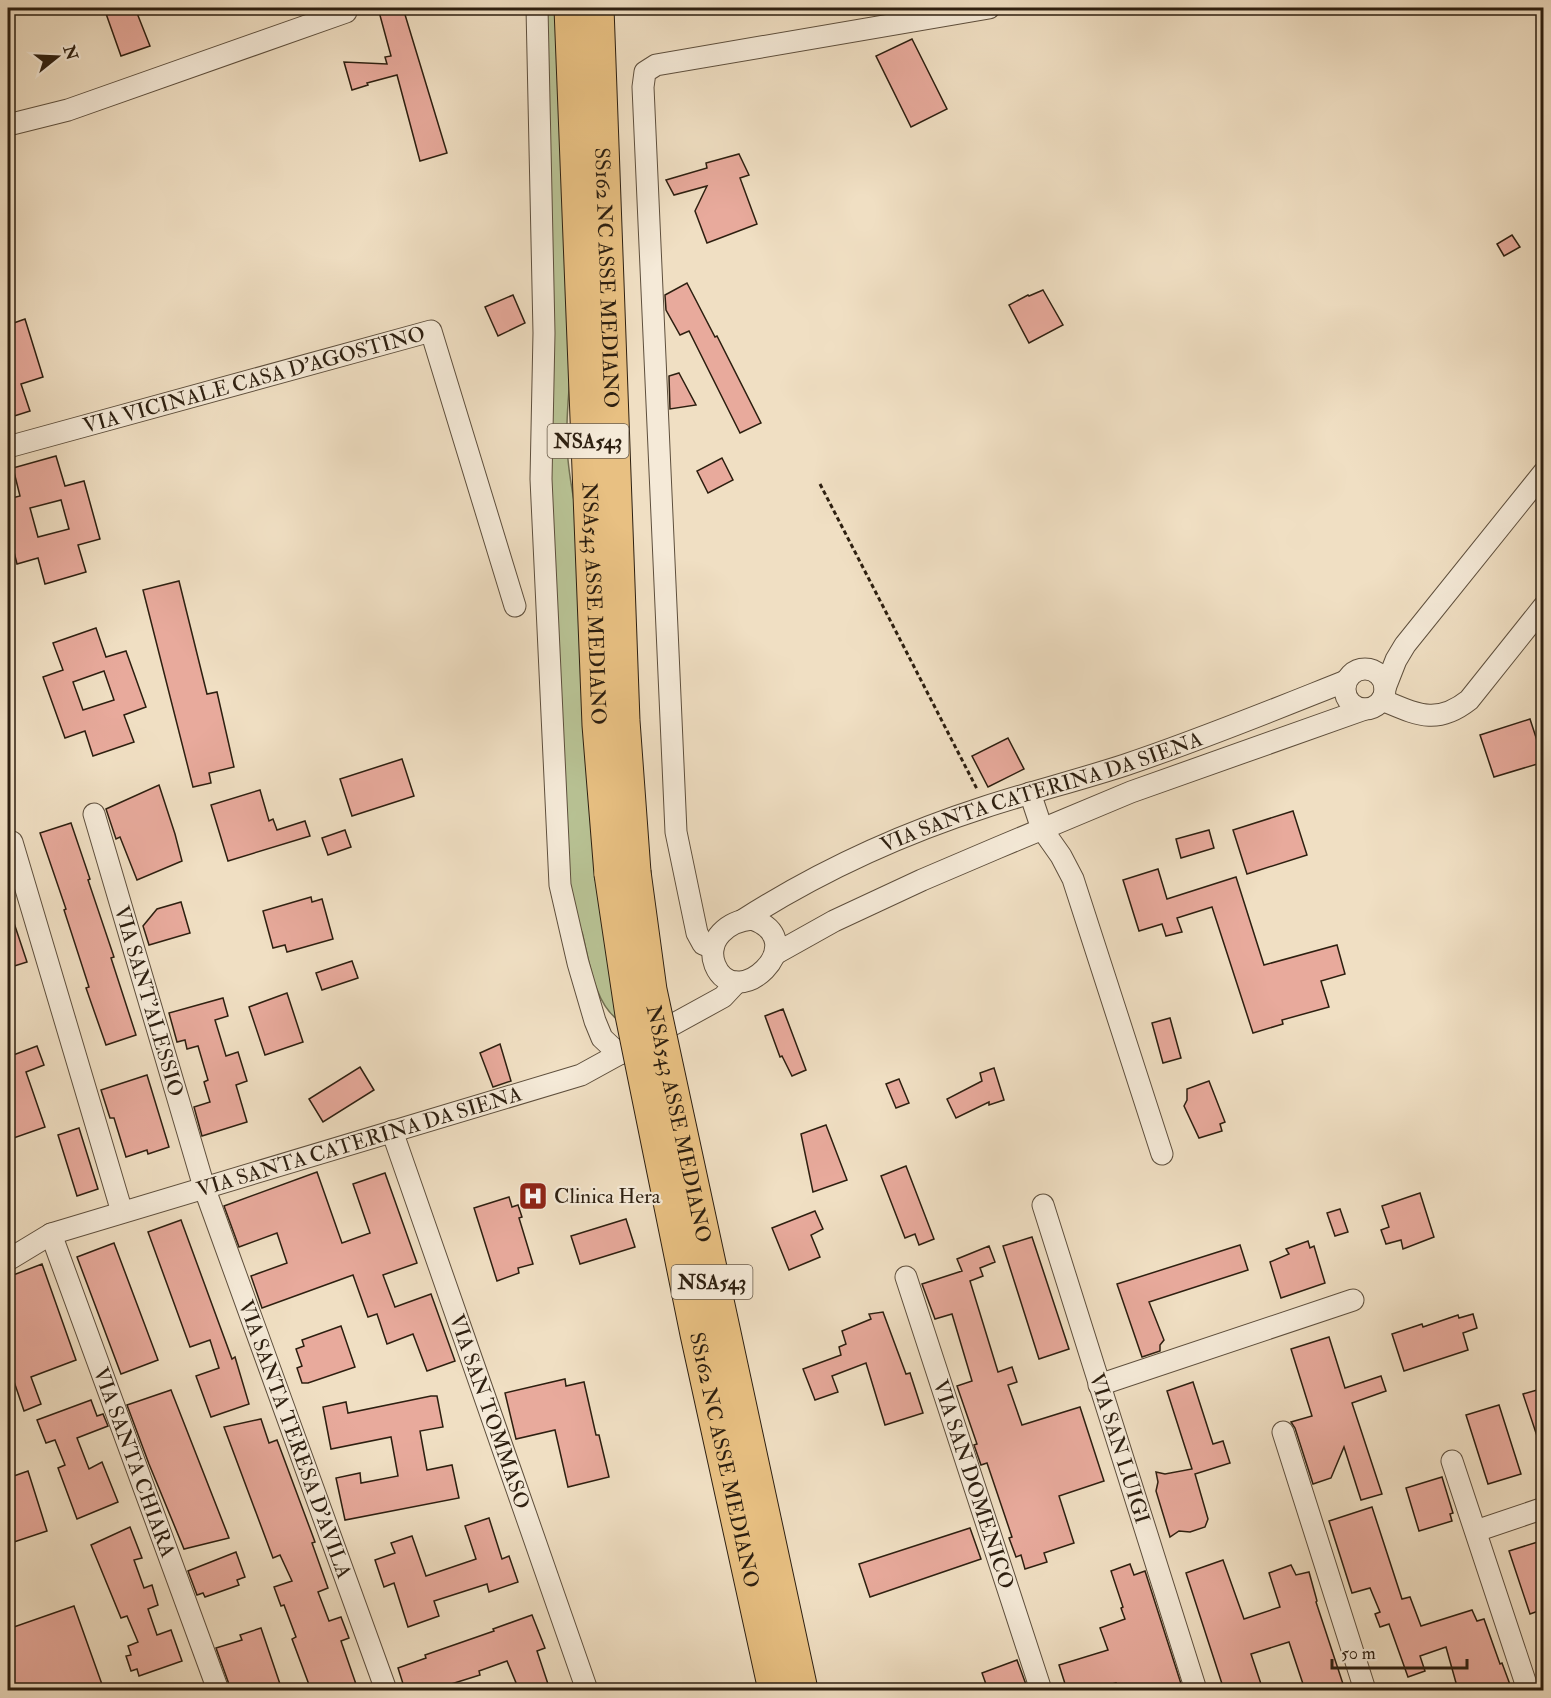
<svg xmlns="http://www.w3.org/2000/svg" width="1551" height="1698" viewBox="0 0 1551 1698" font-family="'IM FELL Double Pica',serif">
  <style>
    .green { fill: #b8c294; stroke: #727052; stroke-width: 1.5 }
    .building { fill: #e8aa9c; stroke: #2d1f10; stroke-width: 1.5; fill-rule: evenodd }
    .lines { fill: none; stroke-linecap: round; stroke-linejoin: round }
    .minor-casing { stroke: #5e4f3d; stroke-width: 23 }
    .trunk-casing { stroke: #2d1f10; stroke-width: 35 }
    .path { stroke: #2d1f10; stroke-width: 3; stroke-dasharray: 4.5 3; stroke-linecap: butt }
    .minor { stroke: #f5ead8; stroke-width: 21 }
    .trunk { stroke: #e8c082; stroke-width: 33 }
    .trunk-bridge-casing { stroke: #2d1f10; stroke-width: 35; stroke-linecap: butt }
    .trunk-bridge { stroke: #e8c082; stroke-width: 33 }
    .labels { text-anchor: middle; stroke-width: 4.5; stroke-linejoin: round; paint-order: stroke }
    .shield { fill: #f5ead8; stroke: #695c4c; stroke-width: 1.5 }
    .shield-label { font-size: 20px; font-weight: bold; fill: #2d1f10 }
    .street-label { font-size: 21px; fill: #2d1f10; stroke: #f5ead8 }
    .poi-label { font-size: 21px; fill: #2d1f10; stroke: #f5ead8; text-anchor: start }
  </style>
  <rect width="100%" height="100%" fill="#f0dfc3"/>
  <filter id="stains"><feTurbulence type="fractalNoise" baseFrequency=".00333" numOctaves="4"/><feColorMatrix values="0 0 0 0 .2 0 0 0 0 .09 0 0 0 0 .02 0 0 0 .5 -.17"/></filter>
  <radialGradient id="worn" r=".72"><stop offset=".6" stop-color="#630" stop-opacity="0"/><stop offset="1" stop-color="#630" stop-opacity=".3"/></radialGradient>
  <path class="green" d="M542,8H561L572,358C569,386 566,414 567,442C567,466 572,489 576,512L618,1020C594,1003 589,960 582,932L578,931L569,882L549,486Z"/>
  <g class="building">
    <polygon points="104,8 135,8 150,46 121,56"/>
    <polygon points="378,8 403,8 447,153 420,161 397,75 367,83 368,85 352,90 344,62 387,64 385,57 391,56"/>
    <polygon points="912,39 947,109 911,127 876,56"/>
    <polygon points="739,154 749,175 740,178 757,224 707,243 695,211 707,186 674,195 666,180 707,168 706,163"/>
    <polygon points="1512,235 1520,247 1504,256 1497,244"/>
    <polygon points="687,283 715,337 717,336 761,423 740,433 689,331 680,335 666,310 665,295"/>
    <polygon points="1043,290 1063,325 1029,343 1009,305 1028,295 1029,296"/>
    <polygon points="513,295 525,323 498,336 485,307"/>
    <polygon points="25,319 43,377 21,384 30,411 8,418 8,325"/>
    <polygon points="679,373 696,405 670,409 669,376"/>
    <path d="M56,456L65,486L84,481L100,539L78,545L86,572L45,584L38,558L17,564L8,528V499L20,496L13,468ZM61,500L69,529L38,537L30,508Z"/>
    <polygon points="722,458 733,480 708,493 697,471"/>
    <polygon points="179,581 207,694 217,692 234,767 209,773 211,783 193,787 143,590"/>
    <path d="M96,628L106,657L126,651L146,707L124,715L134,742L93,756L85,731L65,738L43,677L63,670L53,643ZM104,671L114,700L83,710L73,682Z"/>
    <polygon points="1530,719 1544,762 1494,777 1480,735"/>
    <polygon points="1008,738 1024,769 988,787 972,756"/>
    <polygon points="402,759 414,796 352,816 340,779"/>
    <polygon points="159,785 175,834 182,861 137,880 120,837 116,839 106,809"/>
    <polygon points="260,790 269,821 273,819 277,830 305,821 310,836 228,861 211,805"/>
    <polygon points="1293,811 1307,855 1247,874 1233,830"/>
    <polygon points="71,823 90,879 88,880 114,957 111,958 136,1035 106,1045 86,988 89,987 64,910 66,909 40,833"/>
    <polygon points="345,830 351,847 328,855 322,838"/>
    <polygon points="1209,830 1214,848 1181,858 1176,839"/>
    <polygon points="1158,869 1167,899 1236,877 1264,965 1337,945 1345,974 1321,981 1329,1007 1282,1020 1283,1024 1253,1033 1212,907 1177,918 1182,932 1166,936 1162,924 1139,931 1123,880"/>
    <polygon points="311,897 312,902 322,899 333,939 287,952 285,945 273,948 263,911"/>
    <polygon points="181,902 190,933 149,945 143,926 157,909"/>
    <polygon points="10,911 27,962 8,968 8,912"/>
    <polygon points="352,961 358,978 322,990 316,973"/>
    <polygon points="287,993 303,1042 265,1055 249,1007"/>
    <polygon points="223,998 228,1016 215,1020 226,1056 238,1052 247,1081 236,1085 247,1122 202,1136 194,1107 210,1102 204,1082 208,1080 198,1046 187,1049 185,1040 177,1042 169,1013"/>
    <polygon points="783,1009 806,1070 792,1076 782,1056 780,1057 765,1016"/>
    <polygon points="1170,1018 1181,1058 1163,1063 1152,1023"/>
    <polygon points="500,1044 511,1081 493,1087 480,1053"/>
    <polygon points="37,1046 44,1065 26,1072 45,1127 8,1140 8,1057"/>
    <polygon points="360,1067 374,1090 323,1122 309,1099"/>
    <polygon points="994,1068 1004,1100 989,1105 989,1102 956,1118 947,1099 982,1081 980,1073"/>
    <polygon points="147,1075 169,1147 148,1154 147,1150 126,1157 114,1118 110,1118 101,1090"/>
    <polygon points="899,1079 909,1103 896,1108 886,1084"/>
    <polygon points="1209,1081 1225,1122 1220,1124 1222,1131 1199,1138 1184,1106 1187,1100 1187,1089"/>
    <polygon points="826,1125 847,1180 813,1192 801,1134"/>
    <polygon points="79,1128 98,1189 77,1196 58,1135"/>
    <polygon points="906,1166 934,1239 919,1245 915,1234 905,1238 881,1176"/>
    <polygon points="317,1172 342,1243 370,1233 353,1184 385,1173 417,1263 383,1275 395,1307 431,1294 455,1361 427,1371 413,1334 387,1344 377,1314 368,1317 353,1275 262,1308 251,1276 287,1263 277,1233 239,1247 224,1206"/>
    <polygon points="1420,1193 1434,1237 1403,1249 1401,1240 1386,1244 1381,1230 1389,1227 1382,1206"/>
    <polygon points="509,1197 512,1207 518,1205 522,1217 519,1218 533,1264 518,1268 519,1273 497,1281 474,1208"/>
    <polygon points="1340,1209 1348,1232 1335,1236 1327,1213"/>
    <polygon points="815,1211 823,1229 811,1235 820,1257 789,1270 772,1228"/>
    <polygon points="626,1219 635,1247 580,1264 571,1236"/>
    <polygon points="181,1220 232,1359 235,1357 249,1404 211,1417 196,1376 219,1368 210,1340 190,1347 148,1232"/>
    <polygon points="1032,1237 1069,1349 1039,1359 1003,1246"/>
    <polygon points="1308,1241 1310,1248 1314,1246 1325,1283 1281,1298 1270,1262 1289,1254 1286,1249"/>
    <polygon points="114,1243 158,1360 121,1374 77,1257"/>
    <polygon points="1240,1245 1248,1270 1149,1302 1164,1340 1160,1345 1160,1351 1142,1357 1117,1284"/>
    <polygon points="989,1246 995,1262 980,1268 983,1276 970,1281 998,1372 1012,1367 1017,1382 1008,1385 1022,1425 1080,1407 1104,1481 1059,1496 1074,1543 1044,1553 1047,1562 1025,1569 1021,1555 1016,1557 1009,1538 1012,1537 987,1463 981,1465 974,1445 977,1444 957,1386 972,1381 952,1314 935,1319 922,1284 962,1271 957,1259"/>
    <polygon points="42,1264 76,1360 31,1377 41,1404 24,1411 8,1364 8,1277"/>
    <polygon points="883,1312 906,1374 910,1373 923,1413 885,1425 866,1363 832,1376 838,1392 815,1400 803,1369 841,1355 839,1347 846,1344 842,1331 871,1319 869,1314"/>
    <polygon points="1473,1314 1477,1328 1463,1333 1468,1350 1404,1371 1392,1334 1422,1324 1423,1327 1458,1315 1459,1318"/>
    <polygon points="341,1326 355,1367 308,1383 302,1383 297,1368 302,1366 296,1349 304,1346 302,1340"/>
    <polygon points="1329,1337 1345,1388 1381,1376 1386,1391 1352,1403 1382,1494 1361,1500 1344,1447 1331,1478 1313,1484 1295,1428 1291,1422 1312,1416 1291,1349"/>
    <polygon points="565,1379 566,1386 584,1382 596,1435 599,1435 609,1477 568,1487 555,1430 516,1439 505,1393"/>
    <polygon points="1193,1382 1213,1444 1223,1441 1230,1463 1195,1474 1208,1519 1205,1527 1190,1532 1179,1531 1170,1537 1156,1491 1158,1482 1156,1472 1165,1474 1192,1469 1167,1391"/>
    <polygon points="1544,1388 1544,1448 1541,1448 1523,1394"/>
    <polygon points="171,1390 229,1538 184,1549 149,1464 127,1405"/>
    <polygon points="431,1396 437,1396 443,1427 420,1431 427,1470 452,1465 459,1498 345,1520 336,1478 360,1473 361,1483 398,1476 391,1437 331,1449 323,1407 346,1402 348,1413"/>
    <polygon points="91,1400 97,1416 103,1414 108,1426 77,1438 89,1469 102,1462 118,1502 77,1519 58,1468 65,1465 55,1440 46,1443 37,1420"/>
    <polygon points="1499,1405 1521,1474 1488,1484 1466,1415"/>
    <polygon points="261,1419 269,1443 277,1440 315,1542 312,1543 328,1588 318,1592 329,1621 341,1617 349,1638 341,1641 358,1690 311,1690 292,1639 296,1637 284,1605 281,1606 274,1587 292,1581 280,1555 273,1558 224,1427"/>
    <polygon points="28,1471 47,1531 8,1544 8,1478"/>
    <polygon points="1442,1477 1453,1513 1450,1514 1452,1521 1419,1531 1406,1488"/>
    <polygon points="1372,1507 1402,1599 1410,1597 1421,1626 1472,1610 1477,1621 1484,1619 1500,1664 1502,1663 1512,1690 1458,1690 1446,1647 1420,1656 1425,1671 1408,1677 1389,1624 1380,1627 1375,1614 1380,1612 1370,1588 1352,1593 1329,1521"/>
    <polygon points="489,1518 502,1559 509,1556 518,1582 489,1592 487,1584 434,1601 439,1616 408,1627 394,1583 384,1587 375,1560 395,1553 391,1543 412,1536 426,1576 476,1559 465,1526"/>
    <polygon points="130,1527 142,1558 134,1560 144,1588 152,1585 158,1605 148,1609 157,1635 171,1630 182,1661 139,1676 137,1669 131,1671 126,1656 131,1655 128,1646 138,1642 127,1616 121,1618 91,1545"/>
    <polygon points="970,1528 981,1559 870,1597 859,1564"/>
    <polygon points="1544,1540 1544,1609 1530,1614 1509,1551"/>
    <polygon points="236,1552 245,1577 237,1580 239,1585 205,1597 203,1593 197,1595 188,1571"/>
    <polygon points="1223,1560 1244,1619 1280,1607 1269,1573 1291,1565 1296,1575 1309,1572 1317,1601 1316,1602 1345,1690 1305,1690 1289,1642 1251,1654 1263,1690 1224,1690 1186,1573"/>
    <polygon points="1130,1564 1134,1575 1145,1571 1183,1690 1119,1690 1116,1683 1091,1690 1067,1690 1059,1665 1108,1650 1100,1628 1125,1619 1121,1608 1123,1607 1111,1571"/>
    <polygon points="74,1606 104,1690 8,1690 8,1629"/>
    <polygon points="532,1615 545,1648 537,1651 550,1690 519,1690 507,1661 479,1671 480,1675 432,1690 405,1690 398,1668 426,1658 425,1655 494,1631 493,1629"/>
    <polygon points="261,1628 282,1690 241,1690 240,1684 230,1687 216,1648 242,1640 240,1635"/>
    <polygon points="1017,1660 1028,1690 988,1690 982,1673"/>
  </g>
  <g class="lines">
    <g class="minor-casing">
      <g id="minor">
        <polyline points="537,8 544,333 541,479 560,885 578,963 595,1021 602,1038 619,1054"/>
        <polyline points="8,125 68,110 346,12"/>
        <path id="s1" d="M8,447L431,331L515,606"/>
        <circle cx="1365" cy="689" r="20"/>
        <polyline points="1385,688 1396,660 1405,645 1544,472"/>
        <path d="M1382,700C1416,714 1436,726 1469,700L1544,606"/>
        <polyline points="1030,793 1042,829 1061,856 1073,879 1162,1154"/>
        <path id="s2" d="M94,814L204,1187L386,1690"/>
        <polyline points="12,842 122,1212"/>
        <path d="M752,919C815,942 735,1015 715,965C705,939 729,921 752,919Z"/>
        <path id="s3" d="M743,920C820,871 898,835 985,807C1031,792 1079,780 1125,765C1200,740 1273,710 1346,681"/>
        <polyline points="713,948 703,944 697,933 676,832 643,87 645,72 656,65 989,8"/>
        <polyline points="775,954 834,921 922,880 997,848 1131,792 1365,709"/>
        <path id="s4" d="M392,1131L587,1690"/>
        <path id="s5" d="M1043,1205L1196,1690"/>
        <path id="s6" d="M51,1234L218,1690"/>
        <path id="s7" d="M8,1260L51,1234L581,1075L723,997L737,982"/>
        <path id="s8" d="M906,1277L1041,1690"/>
        <polyline points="1099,1385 1353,1300"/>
        <polyline points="1283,1432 1365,1690"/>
        <polyline points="1452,1461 1528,1690"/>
        <polyline points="1476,1531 1544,1508"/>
      </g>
    </g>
    <g class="trunk-casing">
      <g id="trunk">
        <path id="s9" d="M571,8L599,725L611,874"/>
        <path id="s10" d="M597,8L623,721L634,872"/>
      </g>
    </g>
    <polyline class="path" points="820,484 977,789"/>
    <use href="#minor" class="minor"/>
    <use href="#trunk" class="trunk"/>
    <g class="trunk-bridge-casing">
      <g id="trunk-bridge">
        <path id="s11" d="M634,872L650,990L801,1690"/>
        <path id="s12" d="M611,874L632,1015L697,1334L775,1690"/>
      </g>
    </g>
    <use href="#trunk-bridge" class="trunk-bridge"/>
  </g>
  <defs>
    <g id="hospital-square" transform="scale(1.5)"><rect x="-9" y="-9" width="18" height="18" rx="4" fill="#8f2418" stroke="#f5ead8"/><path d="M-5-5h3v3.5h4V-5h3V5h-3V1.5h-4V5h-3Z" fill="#fff"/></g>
  </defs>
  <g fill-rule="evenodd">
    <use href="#hospital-square" x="533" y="1196"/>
  </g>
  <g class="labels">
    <g class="shield">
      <rect x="547.5" y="424" width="81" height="34" rx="4.5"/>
      <rect x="671.5" y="1265" width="81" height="34" rx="4.5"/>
    </g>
    <g class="shield-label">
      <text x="588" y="448">NSA543</text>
      <text x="712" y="1289">NSA543</text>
    </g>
    <g class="street-label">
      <text dy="7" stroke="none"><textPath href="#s10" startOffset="270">SS162 NC ASSE MEDIANO</textPath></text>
      <text dy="7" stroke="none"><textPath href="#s1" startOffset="255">VIA VICINALE CASA D'AGOSTINO</textPath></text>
      <text dy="7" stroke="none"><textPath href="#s9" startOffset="596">NSA543 ASSE MEDIANO</textPath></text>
      <text dy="7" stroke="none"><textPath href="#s3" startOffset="326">VIA SANTA CATERINA DA SIENA</textPath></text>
      <text dy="7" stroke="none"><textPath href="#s2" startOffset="195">VIA SANT'ALESSIO</textPath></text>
      <text dy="7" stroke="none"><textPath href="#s11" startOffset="256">NSA543 ASSE MEDIANO</textPath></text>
      <text dy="7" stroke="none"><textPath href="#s7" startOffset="372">VIA SANTA CATERINA DA SIENA</textPath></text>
      <text dy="7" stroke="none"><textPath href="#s4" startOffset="297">VIA SAN TOMMASO</textPath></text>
      <text dy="7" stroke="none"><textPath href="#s2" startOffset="657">VIA SANTA TERESA D'AVILA</textPath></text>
      <text dy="7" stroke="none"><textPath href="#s5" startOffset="255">VIA SAN LUIGI</textPath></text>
      <text dy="7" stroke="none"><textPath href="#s12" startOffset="597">SS162 NC ASSE MEDIANO</textPath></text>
      <text dy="7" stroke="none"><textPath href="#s6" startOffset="243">VIA SANTA CHIARA</textPath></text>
      <text dy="7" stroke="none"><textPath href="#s8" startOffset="218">VIA SAN DOMENICO</textPath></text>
    </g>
    <g class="poi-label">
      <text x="554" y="1203">Clinica Hera</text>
    </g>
  </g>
  <rect width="1551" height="1698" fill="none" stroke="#f0dfc3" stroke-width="30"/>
  <rect x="9" y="9" width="1533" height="1680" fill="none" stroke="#2d1f10" stroke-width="3"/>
  <rect x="15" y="15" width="1521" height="1668" fill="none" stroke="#2d1f10" stroke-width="1.5"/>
  <g transform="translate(57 57) rotate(72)" stroke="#f5ead8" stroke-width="4.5" paint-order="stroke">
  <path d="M0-4.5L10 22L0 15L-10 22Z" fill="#2d1f10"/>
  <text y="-9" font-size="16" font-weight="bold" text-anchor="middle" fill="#2d1f10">N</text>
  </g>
  <path d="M1332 1659v9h135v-9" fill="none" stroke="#2d1f10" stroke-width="3"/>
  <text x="1341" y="1659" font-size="18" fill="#2d1f10" stroke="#f5ead8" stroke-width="4.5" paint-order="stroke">50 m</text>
  <rect width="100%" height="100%" filter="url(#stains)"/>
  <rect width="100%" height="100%" fill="url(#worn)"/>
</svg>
